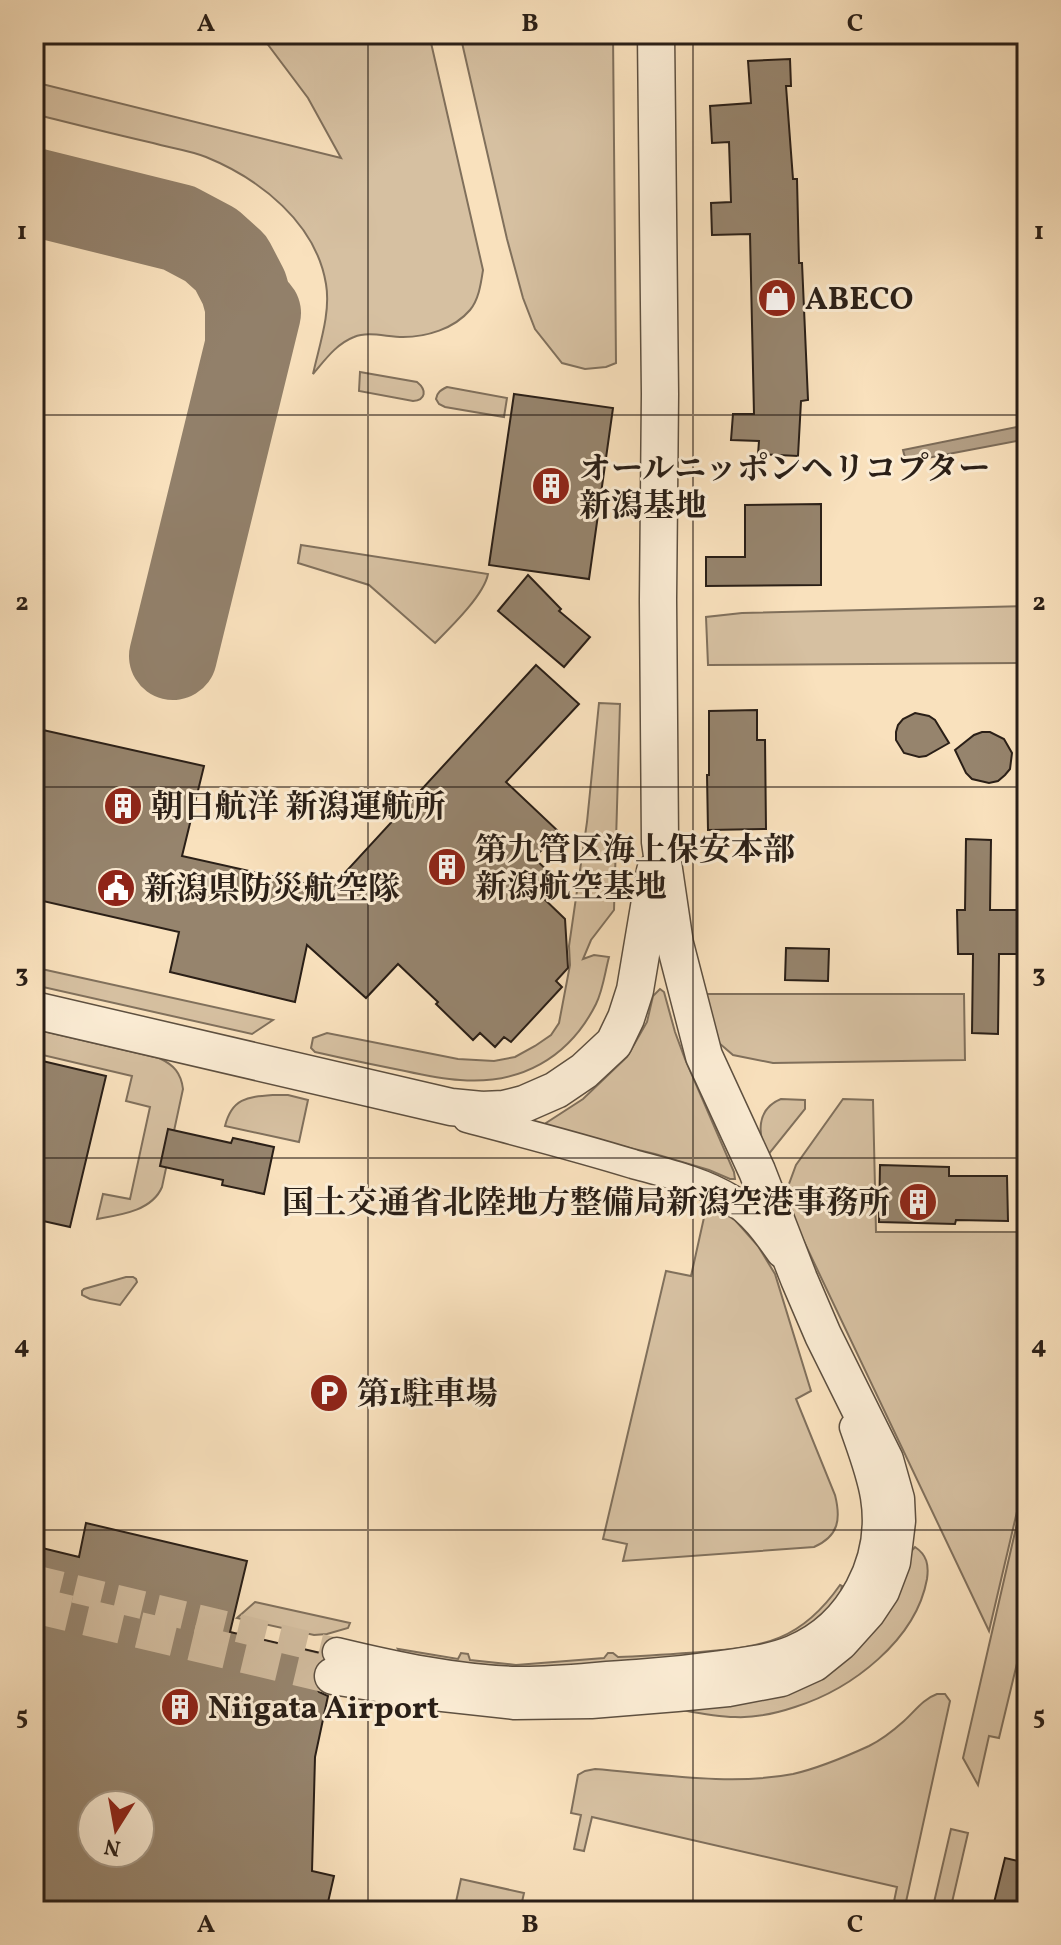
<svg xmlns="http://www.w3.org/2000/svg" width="1061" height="1945" viewBox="0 0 1061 1945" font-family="Vollkorn,'Noto Serif JP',serif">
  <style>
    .green { fill: #d6c0a1; stroke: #80705c; stroke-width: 2 }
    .water { fill: #b39f85; stroke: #7c6c59; stroke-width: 2 }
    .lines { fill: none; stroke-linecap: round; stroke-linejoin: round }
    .taxiway { stroke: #92806a; stroke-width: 88 }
    .building { fill: #96846d; stroke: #2a1f17; stroke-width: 2; fill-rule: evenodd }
    .minor-tunnel { stroke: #d0ba9c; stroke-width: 28; stroke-dasharray: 28 14; stroke-linecap: butt }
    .tertiary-tunnel { stroke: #d0ba9c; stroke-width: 36; stroke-dasharray: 36 18; stroke-linecap: butt }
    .minor-casing { stroke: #5e5040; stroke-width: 31 }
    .tertiary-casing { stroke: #5e5040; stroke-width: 39 }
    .minor { stroke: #fbecd4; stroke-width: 28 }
    .tertiary { stroke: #fbecd4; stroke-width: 36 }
    .grid { fill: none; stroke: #2a1f17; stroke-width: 2; stroke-opacity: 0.55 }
    .labels { text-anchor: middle; stroke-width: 6; stroke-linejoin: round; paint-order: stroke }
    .poi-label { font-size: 32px; font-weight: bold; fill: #2a1f17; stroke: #fbecd4; text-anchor: start }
    .neatline { fill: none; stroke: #2a1f17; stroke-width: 3 }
    .grid-label { font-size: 26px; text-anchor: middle; font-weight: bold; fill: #2a1f17 }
  </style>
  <rect width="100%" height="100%" fill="#f9e1bd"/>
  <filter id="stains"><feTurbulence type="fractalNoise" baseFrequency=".0025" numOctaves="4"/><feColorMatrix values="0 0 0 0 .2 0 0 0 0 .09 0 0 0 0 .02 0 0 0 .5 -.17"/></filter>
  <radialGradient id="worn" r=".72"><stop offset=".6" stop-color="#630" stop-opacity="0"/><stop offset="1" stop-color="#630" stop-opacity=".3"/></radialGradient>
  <g class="green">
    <path d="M260,34H429L483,270C481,283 479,299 470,310C454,329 426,337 403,337C387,337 368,331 354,337C336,344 325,360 313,374C319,346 331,313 326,284C316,223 260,179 206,157C189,150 170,148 153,143C113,134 74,124 34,114V82L341,158L308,98Z"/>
    <polygon points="460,34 613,34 616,363 606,367 585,369 562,363 535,329 523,298 507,239"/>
    <path d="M360,372L417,382C427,390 426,400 413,401L359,391Z"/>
    <path d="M447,387L507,398L504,417L445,407L439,404L436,399C437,392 441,390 447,387Z"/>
    <path d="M301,545L488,574C484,595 451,627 435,643L369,585L298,563Z"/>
    <polygon points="1027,606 1027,663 708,665 706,617 742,613"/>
    <path d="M599,703L620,704L614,910L591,940L583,959L594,955L609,957C605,972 603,990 596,1004C569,1058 520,1085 460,1080C442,1079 423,1075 405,1071C375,1065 345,1059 315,1052L311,1048L313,1038L327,1033L458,1059L494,1061L515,1057L535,1046L551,1035L559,1023L570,965L569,946L587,822Z"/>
    <polygon points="37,968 273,1020 252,1034 34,985"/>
    <polygon points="660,989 664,992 675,1032 685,1059 734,1172 735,1179 730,1179 709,1170 655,1154 546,1128 546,1123 583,1099 627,1057 647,1022 653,996"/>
    <polygon points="703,994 964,994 965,1060 773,1063 733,1055 719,1043"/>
    <path d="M34,1029L159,1058C174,1065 181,1073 183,1089L162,1187C152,1211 120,1215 97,1219L103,1194L130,1199L150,1107L126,1101L132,1076L34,1053Z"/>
    <path d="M273,1095H288L308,1100L299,1142L225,1126C232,1098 247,1097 273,1095Z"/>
    <path d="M781,1099L805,1100V1109L768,1155C757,1135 756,1109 781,1099Z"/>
    <polygon points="843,1099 873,1100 876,1232 1027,1232 1027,1469 989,1631 789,1210 789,1184 796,1165"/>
    <path d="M707,1204L735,1220L758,1246L775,1274L811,1391L796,1399L835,1495C841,1519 839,1536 814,1547L623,1561L627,1544L603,1539L666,1271L691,1276Z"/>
    <polygon points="126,1277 133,1277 136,1279 137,1282 120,1305 90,1299 82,1295 82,1291 84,1289"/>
    <polygon points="1027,1480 1027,1622 999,1738 989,1736 978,1785 963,1758"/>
    <path d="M915,1547C927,1555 929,1565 927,1579C916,1640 852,1689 795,1707C777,1713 754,1718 735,1717C712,1717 689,1711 667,1707L729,1698L906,1557Z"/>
    <path d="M840,1585L842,1586L841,1591L843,1593L815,1624L761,1650L518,1670L403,1656L398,1649L458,1659L461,1653L468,1654L470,1660L516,1665L604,1658L608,1653H613L618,1657C645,1656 672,1654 700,1652C764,1647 801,1641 840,1585Z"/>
    <polygon points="255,1602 350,1623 348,1628 327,1634 314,1635 237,1618"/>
    <path d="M937,1694H945L950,1701L904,1911H892L897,1887L592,1817L584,1851L574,1849L581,1815L571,1813L578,1775L585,1771L595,1769C658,1774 732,1786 793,1774C819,1768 845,1757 869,1746C881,1740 894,1730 904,1721C915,1711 923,1699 937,1694Z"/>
    <polygon points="951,1829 968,1833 950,1911 932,1911"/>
    <polygon points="461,1879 524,1893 520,1911 497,1911 462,1903 460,1911 454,1911"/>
  </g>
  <polygon class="water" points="1027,425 1027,439 906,462 903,450"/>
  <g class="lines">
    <g class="taxiway">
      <polyline points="34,192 179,228 211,245 231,263 244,288 249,306 249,343"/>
      <polyline points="173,656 257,313"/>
    </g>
  </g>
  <g class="building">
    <polygon points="790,59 791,86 786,86 793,179 797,179 799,263 802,263 808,400 801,401 798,456 758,454 759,441 731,440 733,414 754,414 750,234 712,235 711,203 731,202 729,142 712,143 710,106 751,103 748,61"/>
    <polygon points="514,394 613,408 589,579 489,565"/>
    <polygon points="821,504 821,585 706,586 706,557 745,557 745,505"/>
    <polygon points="528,575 561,609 559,611 590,637 564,667 498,611"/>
    <polygon points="536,665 579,704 506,782 559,832 534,858 553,876 537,892 565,919 568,968 556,981 562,987 511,1042 504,1037 495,1047 480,1033 473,1040 436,1004 438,1002 398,964 366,998 307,945 295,1002 170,972 179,932 34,899 34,728 204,766 182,856 330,889"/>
    <polygon points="757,710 757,740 765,740 766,829 708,830 707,775 709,775 709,711"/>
    <polygon points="915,713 929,716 935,720 949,743 926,756 919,757 904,753 896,740 896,732 898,725 903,719"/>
    <polygon points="982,732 990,732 1004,739 1012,753 1010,769 1005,775 998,781 989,783 972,779 966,773 955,750 974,735"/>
    <polygon points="966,839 991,840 990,910 1027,910 1027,954 999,954 998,1034 972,1033 973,954 958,954 957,910 965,910"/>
    <polygon points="786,948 829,949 828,981 785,980"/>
    <polygon points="34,1059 106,1076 70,1227 34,1219"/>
    <polygon points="168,1129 231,1143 233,1138 274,1147 264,1194 222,1185 223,1180 160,1166"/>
    <polygon points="880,1165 949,1167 949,1176 1007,1176 1008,1221 956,1220 955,1224 879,1222"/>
    <path d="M86,1523L247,1561L230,1632L321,1653L322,1659L316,1663L312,1672L313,1683L319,1692L328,1696L315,1757L312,1871L334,1876L326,1911H34V1546L79,1557ZM92,1805H140V1853H92Z"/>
    <polygon points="1005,1858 1027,1863 1027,1911 992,1911"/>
  </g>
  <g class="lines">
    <polyline class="minor-tunnel" points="34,1579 337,1652"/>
    <polyline class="tertiary-tunnel" points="34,1605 333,1676"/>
    <g class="minor-casing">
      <g id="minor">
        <path d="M467,1118C523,1133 578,1147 633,1164C666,1173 702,1181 731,1199C752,1212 767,1233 781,1253"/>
        <path d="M337,1652C395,1666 456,1679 516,1681C556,1682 597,1676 637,1674C665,1672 693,1669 721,1665C745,1662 770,1659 792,1650C852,1625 885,1559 875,1497C871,1473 862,1450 854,1427"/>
      </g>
    </g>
    <g class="tertiary-casing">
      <g id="tertiary">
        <polyline points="34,1010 451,1107 482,1110 504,1109 524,1104 556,1090 584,1071 614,1043 626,1018 635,990 655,871"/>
        <polyline points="333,1676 434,1692 515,1701 591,1700 677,1693 728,1688 781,1678 814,1663 840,1642 867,1612 881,1591 892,1562 897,1521 896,1499 885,1460 823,1335 799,1279 757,1171 704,1056 675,944 660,842 658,600 660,394 656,34"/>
      </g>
    </g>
    <use href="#minor" class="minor"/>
    <use href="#tertiary" class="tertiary"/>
  </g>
  <path class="grid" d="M368,34V1911M693,34V1911M34,415H1027M34,787H1027M34,1158H1027M34,1530H1027"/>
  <defs>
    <g id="shop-disc" transform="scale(2)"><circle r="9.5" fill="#8f2418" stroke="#fbecd4"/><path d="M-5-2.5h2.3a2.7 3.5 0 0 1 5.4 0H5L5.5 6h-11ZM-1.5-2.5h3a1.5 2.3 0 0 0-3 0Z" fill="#fff"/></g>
    <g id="building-disc" transform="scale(2)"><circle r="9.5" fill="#8f2418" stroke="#fbecd4"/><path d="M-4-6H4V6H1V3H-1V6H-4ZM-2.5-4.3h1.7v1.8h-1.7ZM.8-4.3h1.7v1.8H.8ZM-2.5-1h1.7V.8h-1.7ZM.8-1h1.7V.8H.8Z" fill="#fff"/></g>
    <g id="civic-disc" transform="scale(2)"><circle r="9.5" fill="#8f2418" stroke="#fbecd4"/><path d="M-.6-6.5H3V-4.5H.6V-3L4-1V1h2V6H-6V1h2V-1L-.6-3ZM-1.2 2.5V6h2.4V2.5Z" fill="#fff"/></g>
    <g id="parking-disc" transform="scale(2)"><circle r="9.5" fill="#8f2418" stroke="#fbecd4"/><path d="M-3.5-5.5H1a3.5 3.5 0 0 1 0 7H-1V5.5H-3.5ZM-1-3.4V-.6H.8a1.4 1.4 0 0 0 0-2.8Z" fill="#fff"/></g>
  </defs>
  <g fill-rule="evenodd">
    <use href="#shop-disc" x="777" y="298"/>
    <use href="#building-disc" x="551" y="486"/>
    <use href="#building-disc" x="123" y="806"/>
    <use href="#building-disc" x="447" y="867"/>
    <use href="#civic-disc" x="116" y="888"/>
    <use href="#building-disc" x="918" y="1202"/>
    <use href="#parking-disc" x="329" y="1393"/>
    <use href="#building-disc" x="180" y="1707"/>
  </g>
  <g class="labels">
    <g class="poi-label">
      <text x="805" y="309">ABECO</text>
      <text x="579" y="479">オールニッポンヘリコプター<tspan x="579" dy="37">新潟基地</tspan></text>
      <text x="151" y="817">朝日航洋 新潟運航所</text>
      <text x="475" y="860">第九管区海上保安本部<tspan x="475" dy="37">新潟航空基地</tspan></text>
      <text x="144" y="899">新潟県防災航空隊</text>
      <text x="890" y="1213" text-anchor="end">国土交通省北陸地方整備局新潟空港事務所</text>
      <text x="357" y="1404">第1駐車場</text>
      <text x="208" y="1718">Niigata Airport</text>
    </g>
  </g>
  <rect width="1061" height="1945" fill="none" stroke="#f9e1bd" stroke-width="88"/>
  <g transform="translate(116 1829) rotate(191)"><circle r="38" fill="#fbecd4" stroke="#a79a88" stroke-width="2"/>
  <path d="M0-6L14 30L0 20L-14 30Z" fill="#8f2418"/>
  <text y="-12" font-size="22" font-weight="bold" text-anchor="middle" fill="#2a1f17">N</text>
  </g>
  <rect x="44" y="44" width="973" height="1857" class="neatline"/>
  <g class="grid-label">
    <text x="206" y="31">A</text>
    <text x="530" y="31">B</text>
    <text x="855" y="31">C</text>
    <text x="22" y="239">1</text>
    <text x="1039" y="239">1</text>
    <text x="22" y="610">2</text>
    <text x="1039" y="610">2</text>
    <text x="22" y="982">3</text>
    <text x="1039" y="982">3</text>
    <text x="22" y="1353">4</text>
    <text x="1039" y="1353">4</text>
    <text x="22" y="1724">5</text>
    <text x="1039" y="1724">5</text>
    <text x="206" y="1932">A</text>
    <text x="530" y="1932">B</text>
    <text x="855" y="1932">C</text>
  </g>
  <rect width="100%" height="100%" filter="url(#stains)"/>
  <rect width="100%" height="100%" fill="url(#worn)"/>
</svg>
